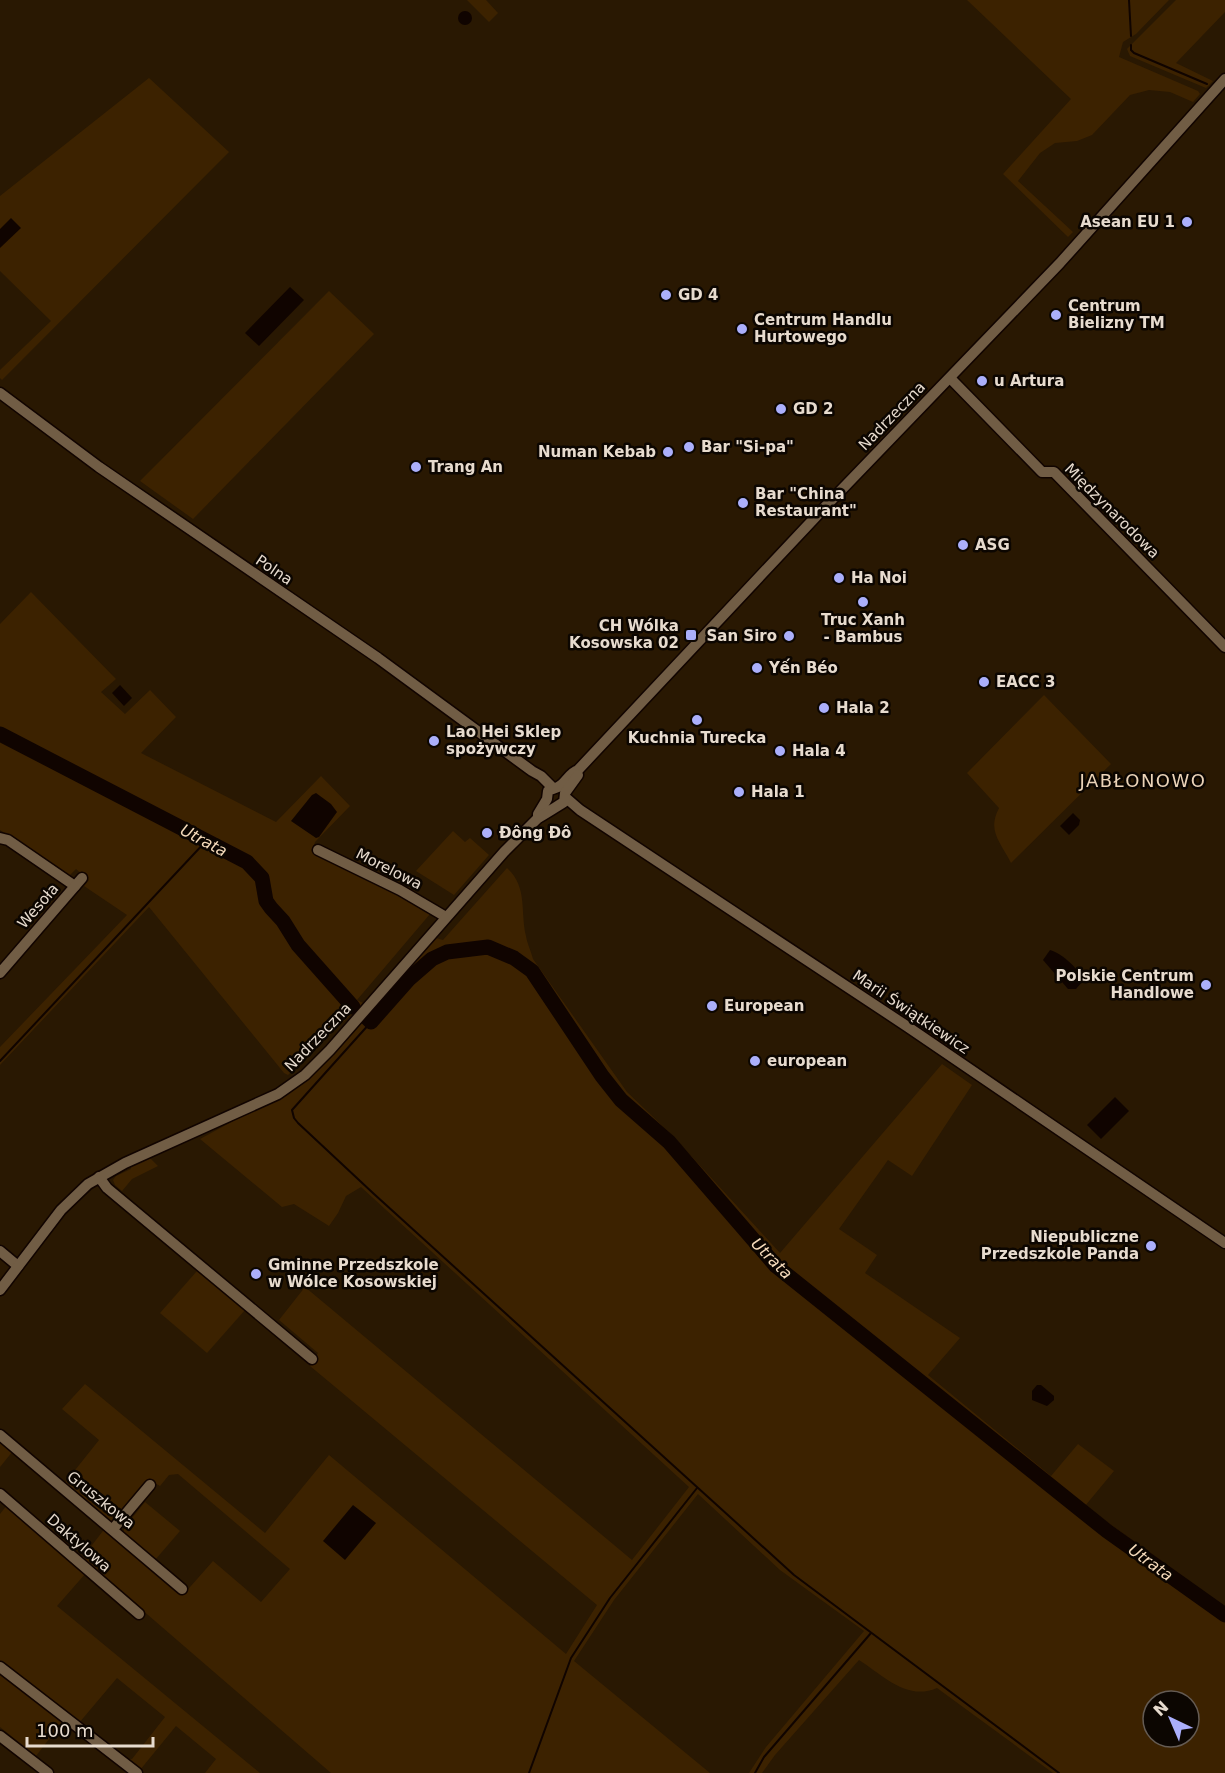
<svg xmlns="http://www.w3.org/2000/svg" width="1225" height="1773" viewBox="0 0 1225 1773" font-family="'DejaVu Sans',sans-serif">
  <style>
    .green { fill: #3c2200; fill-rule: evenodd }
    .water { fill: #100400 }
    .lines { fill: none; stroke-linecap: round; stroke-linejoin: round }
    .stream { stroke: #100400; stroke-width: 2 }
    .river { stroke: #100400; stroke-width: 15 }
    .minor-casing { stroke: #110400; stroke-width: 13 }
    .minor { stroke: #715d45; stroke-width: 10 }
    .poi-dot { fill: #abaffb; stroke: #0c0601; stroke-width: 2 }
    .labels { text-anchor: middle; stroke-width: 5; stroke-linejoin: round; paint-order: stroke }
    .poi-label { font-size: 15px; font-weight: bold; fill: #e7dbce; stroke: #0c0601; text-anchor: start }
    .street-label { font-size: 15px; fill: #e7dbce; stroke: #0c0601 }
    .water-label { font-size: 16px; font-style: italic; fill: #f6dbbb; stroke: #0c0601 }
    .quarter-label { font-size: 18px; letter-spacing: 1.5px; fill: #ebd3b8; stroke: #0c0601 }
  </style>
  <rect width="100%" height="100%" fill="#291802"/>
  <g class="green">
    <polygon points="467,0 486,0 498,13 489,22"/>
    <polygon points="967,0 1169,0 1136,34 1123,42 1119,57 1198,91 1200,94 1193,102 1170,92 1149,90 1130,95 1092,135 1077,141 1055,143 1040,153 1018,181 1073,232 1068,237 1003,174 1071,99"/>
    <polygon points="1176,0 1225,0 1225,12 1176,63 1213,81 1206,88 1130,56 1127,49"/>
    <polygon points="149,78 229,152 2,380 0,378 0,370 51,321 0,271 0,196"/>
    <polygon points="329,291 374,334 193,519 140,481"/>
    <polygon points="31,592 116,679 101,692 125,714 150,690 176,717 141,753 276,822 321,776 350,806 315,842 312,851 396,893 430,914 357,1000 363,1003 288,1075 284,1073 149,907 0,1065 0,1047 127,915 84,886 89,880 76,869 69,876 0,830 0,624"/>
    <path d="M1044,695L1111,764L1011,863C1000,841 987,831 999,808L967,773Z"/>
    <polygon points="453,831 465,842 470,838 489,855 454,895 416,871"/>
    <path d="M507,868C528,887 520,911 526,936C527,943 531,951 533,959L627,1092L672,1135L780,1253L942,1064L972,1085L912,1176L888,1160L839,1229L877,1255L865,1273L960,1338L928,1375L1051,1476L1078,1444L1114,1471L1085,1506L1225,1607V1773H1053L937,1688C907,1701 884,1676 859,1660L775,1755L762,1773H749L766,1747L864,1631L780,1570L698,1494L614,1600L574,1661L710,1773H331L82,1558L106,1527L183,1595L213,1561L261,1602L290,1569L178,1474L169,1475L160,1486L149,1480L113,1521L108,1522L64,1484L99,1440L62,1409L85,1384L265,1533L329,1455L566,1654L597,1605L310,1366L318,1353L279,1320L305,1287L632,1560L689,1487L361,1187L346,1196L338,1213L329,1226L294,1204L282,1207L200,1139L307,1081L329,1060L381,998L436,938L443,940ZM1153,1701H1189V1737H1153Z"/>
    <polygon points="149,1157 158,1166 132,1179 122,1191 115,1185 113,1180 116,1176 131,1169 130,1165"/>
    <polygon points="197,1271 245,1310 207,1353 160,1313"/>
    <polygon points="0,1440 13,1451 0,1467"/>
    <polygon points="145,1502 180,1531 155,1560 124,1533 124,1528"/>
    <polygon points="7,1505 86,1573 57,1606 260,1773 205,1773 216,1759 176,1726 140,1770 127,1760 132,1759 165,1717 117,1678 79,1723 0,1663 0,1514"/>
    <polygon points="0,1672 63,1721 36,1756 0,1727"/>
  </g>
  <g class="water">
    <circle cx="465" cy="18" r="7"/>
    <polygon points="11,218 21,228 0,248 0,229"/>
    <polygon points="290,287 304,300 259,346 245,333"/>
    <polygon points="120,685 132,698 124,706 112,693"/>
    <polygon points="316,793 331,804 337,812 319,837 316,838 291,821 312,795"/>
    <polygon points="1073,813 1080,820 1079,825 1069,835 1060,826"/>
    <path d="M1050,950C1061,953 1082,970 1082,982L1076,989H1068L1043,960Z"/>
    <polygon points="1115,1097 1129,1111 1101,1139 1087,1125"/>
    <polygon points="1037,1385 1041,1385 1054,1396 1054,1400 1047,1406 1032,1400 1032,1391"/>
    <polygon points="353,1505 376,1523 345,1560 323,1541"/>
  </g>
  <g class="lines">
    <g class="stream">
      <polyline points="1129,0 1131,36"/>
      <polyline points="1131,45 1131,50 1134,53 1207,84"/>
      <polyline points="371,1022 292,1110 294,1118 298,1123 374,1194 794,1575 1059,1773"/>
      <polyline points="0,1061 207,840"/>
      <polyline points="529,1773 571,1658 610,1598 697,1488"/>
      <polyline points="755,1773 764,1757 871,1633"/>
    </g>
    <g class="river">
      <polyline points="0,734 247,862 262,878 266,901 271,908 283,921 298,945 353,1007"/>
      <polyline points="367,1018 371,1022 409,979 432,959 447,952 488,947 514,958 532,971 602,1076 621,1100 669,1142 776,1266 1107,1531 1225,1615"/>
    </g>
    <g class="minor-casing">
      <g id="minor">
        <polyline points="950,378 1042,472 1054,472 1225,647"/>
        <polyline points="0,393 99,467 378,658 532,771 541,776 553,788"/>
        <polyline points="565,797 580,810 908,1027 1225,1243"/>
        <path d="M538,818V814L547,799L548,791C551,789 554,789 558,787C566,783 569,773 578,770L824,508L1060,263L1225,79"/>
        <polyline points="0,838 8,840 75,886"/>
        <polyline points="318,850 400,890 446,917"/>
        <polyline points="0,973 82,878"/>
        <polyline points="99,1177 107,1188 312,1359"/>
        <polyline points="0,1251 18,1266"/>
        <path d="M0,1290L61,1210L88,1184L125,1163L278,1094L305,1075L330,1050L504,852L538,818C540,817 561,804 564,802L565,793L578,775"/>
        <polyline points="0,1435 182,1589"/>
        <polyline points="0,1494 139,1614"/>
        <polyline points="113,1529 150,1485"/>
        <polyline points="0,1667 137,1773"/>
        <polyline points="0,1736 48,1773"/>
      </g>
    </g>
    <use href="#minor" class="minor"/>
  </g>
  <g class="poi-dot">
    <circle cx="1187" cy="222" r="6"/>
    <circle cx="666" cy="295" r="6"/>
    <circle cx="1056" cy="315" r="6"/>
    <circle cx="742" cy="329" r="6"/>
    <circle cx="982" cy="381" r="6"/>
    <circle cx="781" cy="409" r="6"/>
    <circle cx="689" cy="447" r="6"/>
    <circle cx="668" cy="452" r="6"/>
    <circle cx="416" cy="467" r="6"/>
    <circle cx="743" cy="503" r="6"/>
    <circle cx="963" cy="545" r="6"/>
    <circle cx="839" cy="578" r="6"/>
    <circle cx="863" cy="602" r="6"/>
    <rect x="685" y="629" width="12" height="12" rx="3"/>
    <circle cx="789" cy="636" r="6"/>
    <circle cx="757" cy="668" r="6"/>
    <circle cx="984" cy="682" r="6"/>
    <circle cx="824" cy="708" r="6"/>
    <circle cx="697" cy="720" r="6"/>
    <circle cx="434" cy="741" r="6"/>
    <circle cx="780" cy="751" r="6"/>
    <circle cx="739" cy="792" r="6"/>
    <circle cx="487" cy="833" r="6"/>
    <circle cx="1206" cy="985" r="6"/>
    <circle cx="712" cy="1006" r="6"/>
    <circle cx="755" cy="1061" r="6"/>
    <circle cx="1151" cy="1246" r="6"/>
    <circle cx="256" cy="1274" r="6"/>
  </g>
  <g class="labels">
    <g class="poi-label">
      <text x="1175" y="227" text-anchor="end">Asean EU 1</text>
      <text x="678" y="300">GD 4</text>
      <text x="1068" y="311">Centrum<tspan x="1068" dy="17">Bielizny TM</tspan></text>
      <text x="754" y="325">Centrum Handlu<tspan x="754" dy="17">Hurtowego</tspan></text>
      <text x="994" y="386">u Artura</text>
      <text x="793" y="414">GD 2</text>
      <text x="701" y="452">Bar "Si-pa"</text>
      <text x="656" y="457" text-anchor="end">Numan Kebab</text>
      <text x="428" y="472">Trang An</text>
      <text x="755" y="499">Bar "China<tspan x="755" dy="17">Restaurant"</tspan></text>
      <text x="975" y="550">ASG</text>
      <text x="851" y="583">Ha Noi</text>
      <text x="863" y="625" text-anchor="middle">Truc Xanh<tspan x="863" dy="17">- Bambus</tspan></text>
      <text x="679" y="631" text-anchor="end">CH Wólka<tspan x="679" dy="17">Kosowska 02</tspan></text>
      <text x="777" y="641" text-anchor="end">San Siro</text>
      <text x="769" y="673">Yến Béo</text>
      <text x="996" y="687">EACC 3</text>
      <text x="836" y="713">Hala 2</text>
      <text x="446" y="737">Lao Hei Sklep<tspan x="446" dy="17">spożywczy</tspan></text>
      <text x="697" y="743" text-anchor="middle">Kuchnia Turecka</text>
      <text x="792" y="756">Hala 4</text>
      <text x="751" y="797">Hala 1</text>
      <text x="499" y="838">Đông Đô</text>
      <text x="1194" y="981" text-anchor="end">Polskie Centrum<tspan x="1194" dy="17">Handlowe</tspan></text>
      <text x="724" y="1011">European</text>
      <text x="767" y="1066">european</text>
      <text x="1139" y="1242" text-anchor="end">Niepubliczne<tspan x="1139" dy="17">Przedszkole Panda</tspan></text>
      <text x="268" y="1270">Gminne Przedszkole<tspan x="268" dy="17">w Wólce Kosowskiej</tspan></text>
    </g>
    <g class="street-label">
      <text transform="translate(892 416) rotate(-46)" y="5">Nadrzeczna</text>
      <text transform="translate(1112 511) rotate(45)" y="5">Międzynarodowa</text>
      <text transform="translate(274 570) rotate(34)" y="5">Polna</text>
      <text transform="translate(389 869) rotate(27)" y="5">Morelowa</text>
      <text transform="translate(38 906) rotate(-49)" y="5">Wesoła</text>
      <text transform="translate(911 1012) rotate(34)" y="5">Marii Świątkiewicz</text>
      <text transform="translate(318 1037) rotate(-46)" y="5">Nadrzeczna</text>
      <text transform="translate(101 1500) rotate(39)" y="5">Gruszkowa</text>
      <text transform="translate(79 1543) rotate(41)" y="5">Daktylowa</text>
    </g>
    <g class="water-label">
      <text transform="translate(204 840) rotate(28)" y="6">Utrata</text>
      <text transform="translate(772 1258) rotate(45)" y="6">Utrata</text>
      <text transform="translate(1151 1562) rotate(36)" y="6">Utrata</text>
    </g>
    <g class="quarter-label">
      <text x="1143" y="787">JABŁONOWO</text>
    </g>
  </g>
  <g transform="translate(1171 1719) rotate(316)"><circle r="28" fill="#0c0601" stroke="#645b53" stroke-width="1.5"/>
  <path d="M0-4.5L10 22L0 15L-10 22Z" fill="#abaffb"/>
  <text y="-9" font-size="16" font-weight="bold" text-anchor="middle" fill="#e7dbce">N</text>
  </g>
  <path d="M27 1737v9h126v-9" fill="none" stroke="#e7dbce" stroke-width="3"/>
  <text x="36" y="1737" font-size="18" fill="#e7dbce" stroke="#0c0601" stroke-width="4.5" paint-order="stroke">100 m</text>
</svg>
